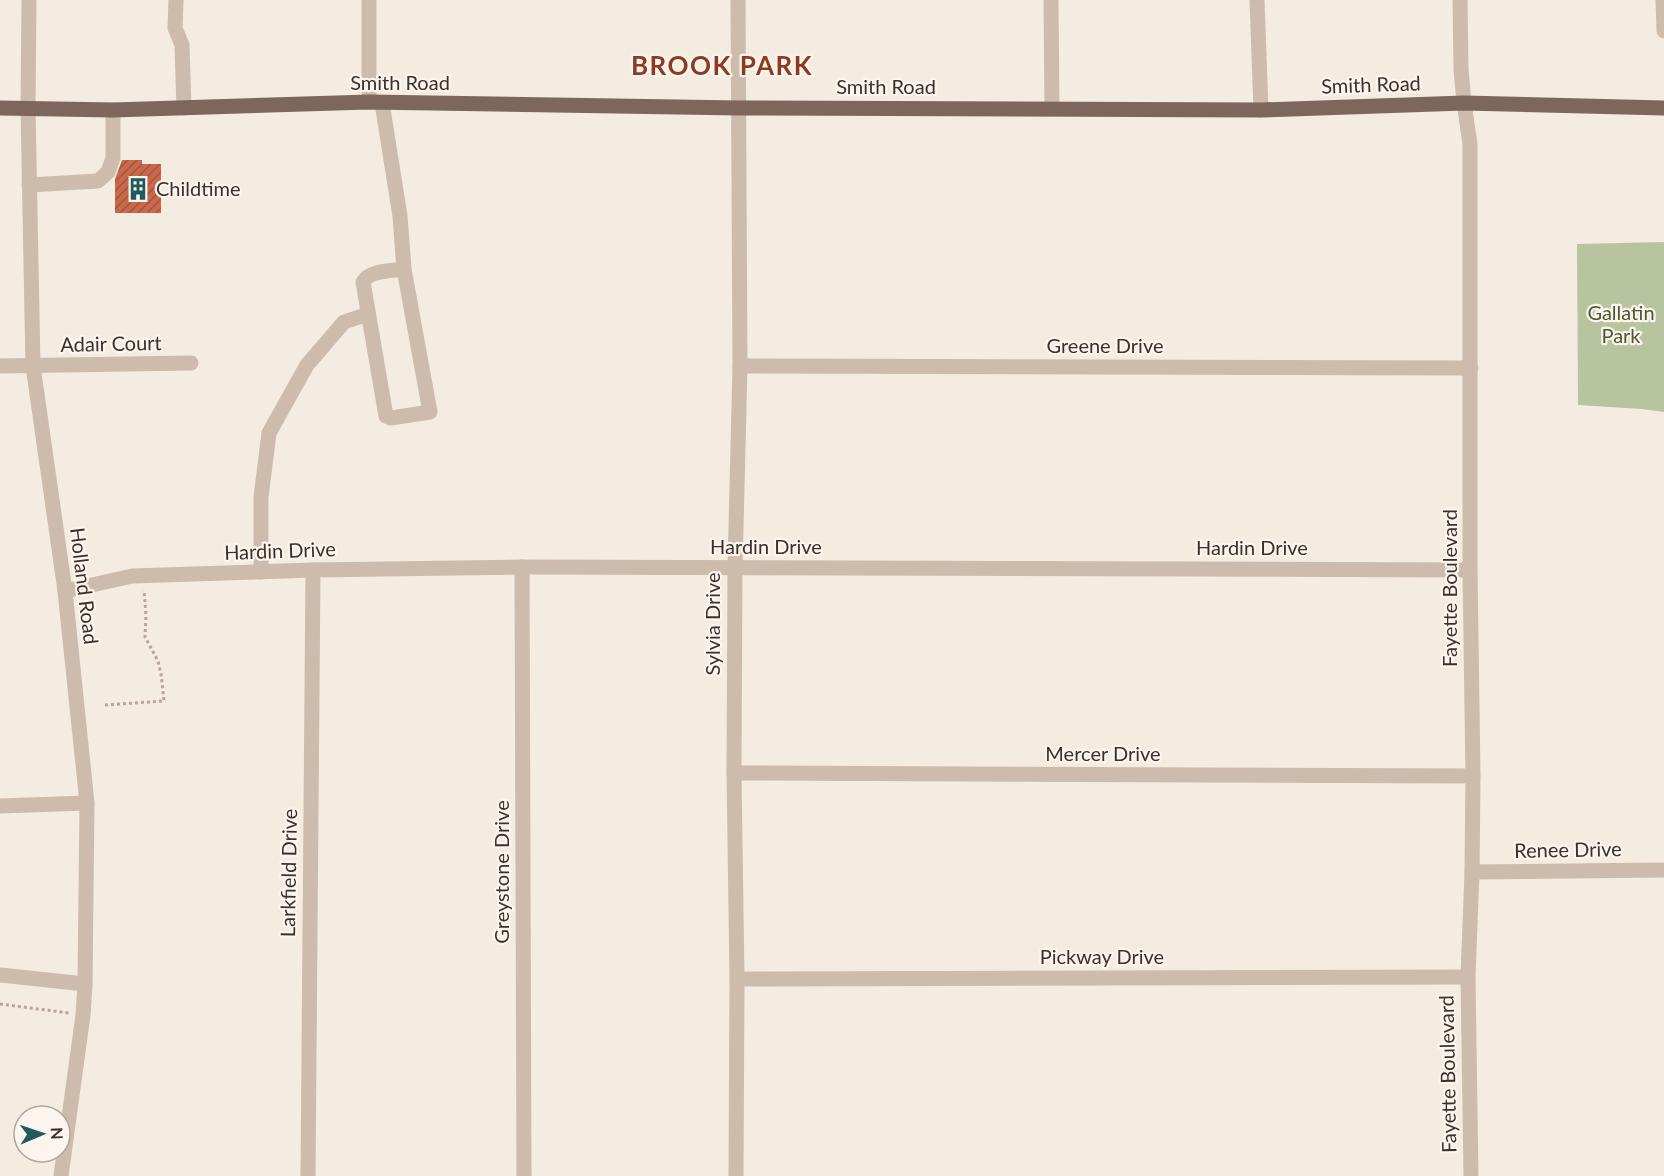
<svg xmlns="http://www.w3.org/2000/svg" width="1664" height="1176" viewBox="0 0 1664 1176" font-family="Lato,sans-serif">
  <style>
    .park { fill: #b8c4a0 }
    .building { fill: url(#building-hatch) }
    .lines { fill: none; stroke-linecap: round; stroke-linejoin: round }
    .path { stroke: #b9a596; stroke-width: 3; stroke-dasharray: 3 3; stroke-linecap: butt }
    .minor { stroke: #cdbbac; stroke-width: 15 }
    .major { stroke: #7d675c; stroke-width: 15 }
    .labels { text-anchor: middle; stroke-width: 4.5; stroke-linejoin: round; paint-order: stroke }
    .street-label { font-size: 20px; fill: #3b302b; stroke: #fbf5ee }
    .poi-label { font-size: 20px; fill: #3b302b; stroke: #fbf5ee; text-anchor: start }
    .park-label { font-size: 20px; fill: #4a5a2e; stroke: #fbf5ee }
    .district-label { font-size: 26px; font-weight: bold; letter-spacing: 1.5px; fill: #8c3b22; stroke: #fbf5ee }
  </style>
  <defs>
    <pattern id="building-hatch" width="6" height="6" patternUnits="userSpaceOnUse" patternTransform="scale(1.5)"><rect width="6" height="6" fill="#c8694b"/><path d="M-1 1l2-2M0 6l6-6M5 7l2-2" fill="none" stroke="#a4573f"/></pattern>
  </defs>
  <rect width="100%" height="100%" fill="#f4ebe1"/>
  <polygon class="park" points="1664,242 1664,412 1642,409 1578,405 1577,244"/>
  <polygon class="building" points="122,160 142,160 142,164 161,164 161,213 115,213 115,179"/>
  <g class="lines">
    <g class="path">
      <polyline points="105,705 164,701 161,674 158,661 145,637 146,615 144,590"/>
      <polyline points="0,1004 69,1013"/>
    </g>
    <g class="minor">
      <polyline points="29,0 28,108 33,366 65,591 87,803 85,984 83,1015 61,1176"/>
      <polyline points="176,0 175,28 182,45 184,108"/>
      <polyline points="1051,0 1052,109"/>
      <polyline points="1257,0 1261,110"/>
      <polyline points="1460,0 1461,69 1464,103 1470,144 1470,570 1473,776 1472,872 1468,977 1471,1176"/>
      <polyline points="1663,0 1664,31"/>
      <polyline points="369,102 369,0"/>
      <path d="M382,103L400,216L404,269C391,271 370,270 363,282L386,416L391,418L430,412L404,269"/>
      <polyline points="29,185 98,181 108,172 113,158 113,110"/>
      <polyline points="0,366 191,363"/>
      <polyline points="740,366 1471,368"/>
      <polyline points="522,567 524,1176"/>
      <polyline points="261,572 261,497 269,433 307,365 344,322 368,314"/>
      <polyline points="65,591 132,576 313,570 522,567 1470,570"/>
      <polyline points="734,773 1473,776"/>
      <polyline points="0,806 87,803"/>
      <polyline points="1472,872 1664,870"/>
      <polyline points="0,975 85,984"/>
      <polyline points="737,979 1468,977"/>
      <polyline points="308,1176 313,570"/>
      <polyline points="736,1176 737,979 734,773 735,568 740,366 738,0"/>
    </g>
    <polyline class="major" points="0,108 113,110 369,102 739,108 1261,110 1464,103 1664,108"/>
  </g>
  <defs>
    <g id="building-bare" transform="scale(1.8)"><path d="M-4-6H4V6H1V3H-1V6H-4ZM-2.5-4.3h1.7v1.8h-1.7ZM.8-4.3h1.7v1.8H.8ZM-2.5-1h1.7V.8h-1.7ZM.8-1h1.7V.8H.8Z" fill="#1f5a5e" stroke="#fbf5ee" stroke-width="2.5" paint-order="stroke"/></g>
  </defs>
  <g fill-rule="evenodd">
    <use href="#building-bare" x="138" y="189"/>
  </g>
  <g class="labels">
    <g class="street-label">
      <text x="400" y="90">Smith Road</text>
      <text transform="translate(1371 85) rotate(-2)" y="7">Smith Road</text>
      <text x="886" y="94">Smith Road</text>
      <text transform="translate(111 344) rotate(-1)" y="7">Adair Court</text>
      <text x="1105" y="353">Greene Drive</text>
      <text x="766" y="554">Hardin Drive</text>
      <text x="1252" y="555">Hardin Drive</text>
      <text transform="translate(280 551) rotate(-2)" y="7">Hardin Drive</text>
      <text transform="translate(84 586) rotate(83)" y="7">Holland Road</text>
      <text transform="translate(1450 588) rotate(-90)" y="7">Fayette Boulevard</text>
      <text transform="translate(713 624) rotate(-90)" y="7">Sylvia Drive</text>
      <text x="1103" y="761">Mercer Drive</text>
      <text transform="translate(1568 850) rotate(-1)" y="7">Renee Drive</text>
      <text transform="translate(502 872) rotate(-90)" y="7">Greystone Drive</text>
      <text transform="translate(289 873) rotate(-89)" y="7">Larkfield Drive</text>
      <text x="1102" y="964">Pickway Drive</text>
      <text transform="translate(1448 1074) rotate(-91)" y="7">Fayette Boulevard</text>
    </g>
    <g class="poi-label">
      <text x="156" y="196">Childtime</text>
    </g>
    <g class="park-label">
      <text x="1621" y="320">Gallatin<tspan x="1621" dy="23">Park</tspan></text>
    </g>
    <g class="district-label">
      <text x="722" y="75">BROOK PARK</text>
    </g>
  </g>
  <g transform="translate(42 1134) rotate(88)"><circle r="28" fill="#fbf5ee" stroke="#aea6a0" stroke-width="1.5"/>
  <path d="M0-4.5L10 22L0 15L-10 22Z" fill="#1f5a5e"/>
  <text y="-9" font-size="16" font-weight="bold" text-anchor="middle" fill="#3b302b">N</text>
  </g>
</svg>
